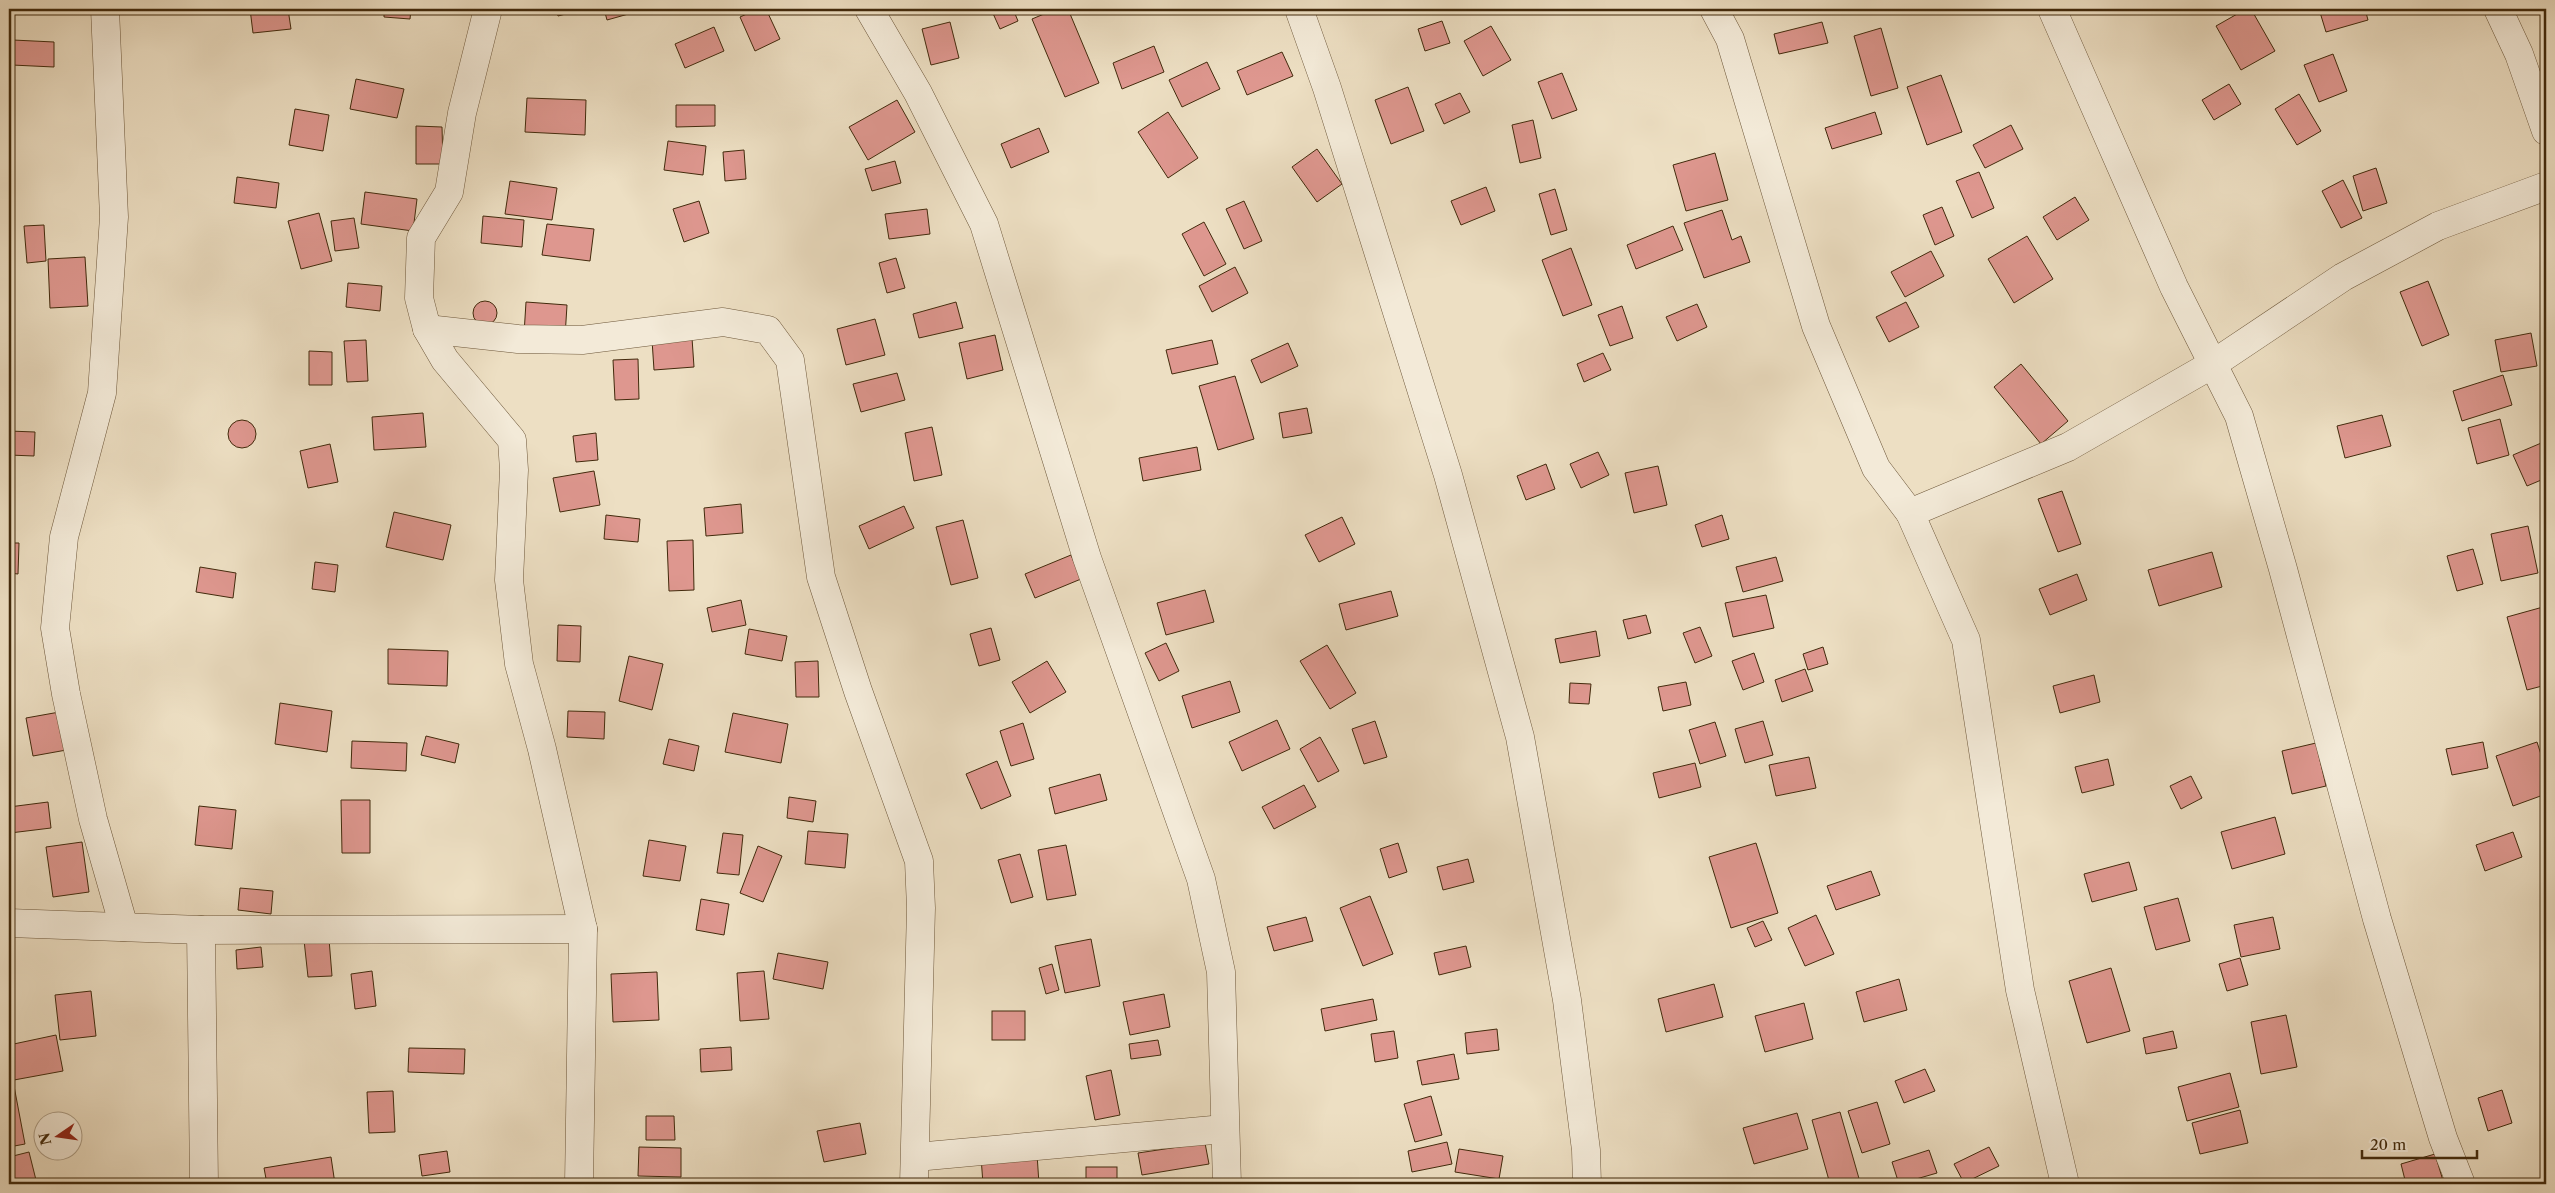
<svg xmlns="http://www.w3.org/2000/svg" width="2555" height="1193" viewBox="0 0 2555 1193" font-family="'Libre Caslon Text',serif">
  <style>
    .building { fill: #de978f; stroke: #422a0c }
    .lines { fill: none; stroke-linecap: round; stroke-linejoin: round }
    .minor-casing { stroke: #6d573a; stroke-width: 29 }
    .minor { stroke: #f3ead8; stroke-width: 28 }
  </style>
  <rect width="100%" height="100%" fill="#eddfc3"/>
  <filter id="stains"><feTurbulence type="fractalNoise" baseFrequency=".004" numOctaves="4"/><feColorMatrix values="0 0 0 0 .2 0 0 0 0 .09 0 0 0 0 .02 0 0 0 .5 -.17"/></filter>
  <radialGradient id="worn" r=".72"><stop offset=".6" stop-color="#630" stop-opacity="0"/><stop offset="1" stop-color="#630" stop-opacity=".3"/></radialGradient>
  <g class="building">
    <polygon points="250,9 288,9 291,29 253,33"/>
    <polygon points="384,9 411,9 410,19 384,17"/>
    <polygon points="556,9 581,9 581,10 558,16"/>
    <polygon points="604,9 631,9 632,13 607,20"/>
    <polygon points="758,9 766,9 780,39 755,51 740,17"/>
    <polygon points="991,9 1013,9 1018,21 1000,29"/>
    <polygon points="1056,9 1068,9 1099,83 1065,97 1032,19"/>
    <polygon points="2246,9 2251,9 2275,51 2241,70 2216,26"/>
    <polygon points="2319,9 2365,9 2368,20 2326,32"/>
    <polygon points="1442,21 1450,43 1425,51 1418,29"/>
    <polygon points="950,22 959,58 931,65 922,29"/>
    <polygon points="1822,22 1828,43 1779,54 1774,34"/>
    <polygon points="1491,26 1511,60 1483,76 1464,41"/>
    <polygon points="714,27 724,51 685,68 675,44"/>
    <polygon points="1881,28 1898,88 1871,96 1854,36"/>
    <polygon points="13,40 54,42 54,67 12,65"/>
    <polygon points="1154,46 1164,72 1122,89 1113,63"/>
    <polygon points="1282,52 1293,76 1247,95 1237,71"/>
    <polygon points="2333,54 2347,91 2319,102 2304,65"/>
    <polygon points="1207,62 1220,89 1182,107 1169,80"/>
    <polygon points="1562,73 1577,110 1552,119 1538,82"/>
    <polygon points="1941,75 1962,132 1927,145 1907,87"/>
    <polygon points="356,79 404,89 397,118 350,109"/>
    <polygon points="2229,84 2241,104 2214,120 2202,100"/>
    <polygon points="1408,87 1424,131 1391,144 1375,100"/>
    <polygon points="1460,93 1470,112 1444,124 1435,104"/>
    <polygon points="2299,94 2321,131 2297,145 2275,109"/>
    <polygon points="527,98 586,100 585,135 525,132"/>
    <polygon points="897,100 915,132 868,160 849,127"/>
    <polygon points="676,105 715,105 715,126 676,127"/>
    <polygon points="295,109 329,115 323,151 289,145"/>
    <polygon points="1168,112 1198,158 1168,178 1138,132"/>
    <polygon points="1875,112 1882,134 1832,149 1825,128"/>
    <polygon points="1533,120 1541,158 1520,163 1512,125"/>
    <polygon points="2011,125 2023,149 1985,168 1973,145"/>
    <polygon points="416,126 442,127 443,164 416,164"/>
    <polygon points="1039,128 1049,152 1011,168 1001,144"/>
    <polygon points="668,141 706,146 703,175 664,170"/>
    <polygon points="1317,149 1342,184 1317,202 1292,167"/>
    <polygon points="744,150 746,179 725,181 723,152"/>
    <polygon points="1715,153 1728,200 1686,211 1673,165"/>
    <polygon points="895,161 901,183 872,191 865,169"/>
    <polygon points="2376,168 2387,203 2363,211 2353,176"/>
    <polygon points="1979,172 1994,208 1972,218 1956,181"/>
    <polygon points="237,177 279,183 276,208 234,203"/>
    <polygon points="2343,180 2362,218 2341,228 2322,191"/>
    <polygon points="510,181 557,188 552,220 505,214"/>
    <polygon points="1486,187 1495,211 1461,225 1451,201"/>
    <polygon points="1555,189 1567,230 1551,235 1539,194"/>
    <polygon points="365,192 417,199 413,231 361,224"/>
    <polygon points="2075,197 2089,220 2057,240 2043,217"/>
    <polygon points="699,201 709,233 684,242 673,209"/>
    <polygon points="1244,201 1262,241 1244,249 1226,209"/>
    <polygon points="1942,207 1954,236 1935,245 1923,215"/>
    <polygon points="927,209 930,234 889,239 885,214"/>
    <polygon points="1722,210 1732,240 1741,236 1750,262 1704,278 1684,223"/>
    <polygon points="319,213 332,261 301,269 288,221"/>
    <polygon points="483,216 524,220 522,247 481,243"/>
    <polygon points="354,218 359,248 335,251 331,221"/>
    <polygon points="1204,222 1226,264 1204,276 1182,234"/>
    <polygon points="547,224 594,229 590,261 542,255"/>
    <polygon points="44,225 46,261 27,263 24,226"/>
    <polygon points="1673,226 1683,250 1636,269 1627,245"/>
    <polygon points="2027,236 2053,279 2014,303 1988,259"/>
    <polygon points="1571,248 1592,305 1563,316 1542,260"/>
    <polygon points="1931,251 1944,276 1905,297 1891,272"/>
    <polygon points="85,257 88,306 50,308 48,259"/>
    <polygon points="896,258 905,288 887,293 879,263"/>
    <polygon points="1235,267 1248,293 1212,312 1199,286"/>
    <polygon points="2428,281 2449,335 2422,346 2400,292"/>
    <polygon points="348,283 382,286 380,311 346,307"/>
    <circle cx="485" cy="313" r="12"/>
    <polygon points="526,302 567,305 565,337 524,334"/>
    <polygon points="956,302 963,328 919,338 913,314"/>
    <polygon points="1906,302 1919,327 1889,342 1876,317"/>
    <polygon points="1697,304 1707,327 1677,341 1666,317"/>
    <polygon points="1622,306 1633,338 1610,346 1598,315"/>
    <polygon points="875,319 885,355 846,365 837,329"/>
    <polygon points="2531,333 2537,366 2501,372 2495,340"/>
    <polygon points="995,335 1003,370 967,379 959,343"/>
    <polygon points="692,338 694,367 654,370 652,340"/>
    <polygon points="366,340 368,381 347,382 344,341"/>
    <polygon points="1212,340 1218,364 1172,374 1166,350"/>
    <polygon points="1288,343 1298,366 1261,383 1251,360"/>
    <polygon points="309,351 332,352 332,385 309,385"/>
    <polygon points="1603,353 1611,370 1584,382 1577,364"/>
    <polygon points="638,359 639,399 615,400 613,360"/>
    <polygon points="2021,364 2068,421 2041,444 1994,387"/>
    <polygon points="897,373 905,400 861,412 853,384"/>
    <polygon points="2503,375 2512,405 2462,421 2453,391"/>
    <polygon points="1235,376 1254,439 1218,450 1199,386"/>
    <polygon points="1307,408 1312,433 1283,438 1279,413"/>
    <polygon points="423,413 426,447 374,450 372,417"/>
    <polygon points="2382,415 2391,446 2345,458 2337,426"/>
    <polygon points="2500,419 2509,455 2477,464 2468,428"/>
    <circle cx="242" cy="434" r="14"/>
    <polygon points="932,427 942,475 914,481 905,433"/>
    <polygon points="9,431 35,432 34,456 9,455"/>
    <polygon points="596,433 598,460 576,462 573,436"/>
    <polygon points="2546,441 2546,478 2527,486 2513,455"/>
    <polygon points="330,444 338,482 308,488 300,451"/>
    <polygon points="1197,447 1201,470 1143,481 1139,458"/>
    <polygon points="1598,452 1609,475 1581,488 1570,464"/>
    <polygon points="1546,464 1555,489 1526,500 1517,476"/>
    <polygon points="1658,466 1667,505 1634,513 1625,473"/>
    <polygon points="594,471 600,505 560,512 553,478"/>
    <polygon points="2062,491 2081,544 2058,552 2038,499"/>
    <polygon points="741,504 743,533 706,536 704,508"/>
    <polygon points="904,506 914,528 869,549 859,526"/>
    <polygon points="394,512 451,525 443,560 386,547"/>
    <polygon points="606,515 640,519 638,542 604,539"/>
    <polygon points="1722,515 1729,539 1702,547 1695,525"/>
    <polygon points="1342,517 1355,544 1319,562 1305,535"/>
    <polygon points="963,520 978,578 951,585 936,527"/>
    <polygon points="2528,526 2538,573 2501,581 2491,534"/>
    <polygon points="693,540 694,590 669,591 667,541"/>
    <polygon points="9,543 19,543 18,574 9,573"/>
    <polygon points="2473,549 2483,584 2457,591 2447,556"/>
    <polygon points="2212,552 2222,587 2159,606 2148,570"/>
    <polygon points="1071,555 1081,579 1035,598 1025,574"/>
    <polygon points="1776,557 1783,581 1743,592 1736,567"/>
    <polygon points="315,562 338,565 335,592 312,589"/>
    <polygon points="200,567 236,573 233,598 196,592"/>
    <polygon points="2077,574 2087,600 2050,615 2039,589"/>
    <polygon points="1205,590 1214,622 1166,635 1157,603"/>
    <polygon points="1391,591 1398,616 1346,630 1339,604"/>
    <polygon points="1766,595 1774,628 1733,637 1725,603"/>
    <polygon points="741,600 746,625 712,632 707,608"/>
    <polygon points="2543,607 2546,618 2546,685 2527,690 2507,617"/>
    <polygon points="1646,615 1651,633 1628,639 1623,620"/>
    <polygon points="558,625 581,626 580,662 557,661"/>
    <polygon points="1700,627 1712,656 1695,663 1683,633"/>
    <polygon points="991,628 1000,660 979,666 970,634"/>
    <polygon points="749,629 787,636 782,661 745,654"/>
    <polygon points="1596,631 1600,656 1560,663 1555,639"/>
    <polygon points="1166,643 1179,671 1159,681 1145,653"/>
    <polygon points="1327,645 1356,693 1330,709 1300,661"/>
    <polygon points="1823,647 1828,664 1808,670 1803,654"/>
    <polygon points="388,649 448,651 447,686 388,684"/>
    <polygon points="1754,653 1764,682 1743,690 1732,661"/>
    <polygon points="629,656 663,664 652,710 619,701"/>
    <polygon points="818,661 819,697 796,697 795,662"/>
    <polygon points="1047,661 1066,692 1030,713 1012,682"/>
    <polygon points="1805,669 1813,691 1782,702 1775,680"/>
    <polygon points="2094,675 2100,702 2060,713 2053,686"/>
    <polygon points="1230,681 1240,712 1192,728 1182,696"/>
    <polygon points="1686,682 1691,705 1663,711 1658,687"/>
    <polygon points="1570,683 1591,684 1589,704 1569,703"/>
    <polygon points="280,703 332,711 327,752 275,744"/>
    <polygon points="65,711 72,749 33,756 26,718"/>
    <polygon points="568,711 605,712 604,739 567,737"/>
    <polygon points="733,713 788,724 781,763 725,752"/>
    <polygon points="1277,720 1290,749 1242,771 1229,742"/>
    <polygon points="1375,721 1387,757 1364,764 1352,729"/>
    <polygon points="1763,721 1773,755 1745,763 1735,729"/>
    <polygon points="1715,722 1726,756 1700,764 1689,730"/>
    <polygon points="1023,723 1034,759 1011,766 1000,731"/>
    <polygon points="426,736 459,744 455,763 421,755"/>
    <polygon points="1320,737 1339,771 1318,782 1300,749"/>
    <polygon points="669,739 699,746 694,771 663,764"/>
    <polygon points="352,741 407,743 406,771 351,768"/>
    <polygon points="2483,742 2488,768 2452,775 2446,749"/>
    <polygon points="2537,742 2546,770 2546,794 2513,806 2496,756"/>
    <polygon points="2316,743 2326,786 2292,794 2282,751"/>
    <polygon points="1809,757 1816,788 1776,796 1769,765"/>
    <polygon points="2108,759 2114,785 2082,793 2075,767"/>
    <polygon points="997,761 1011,796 981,809 966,774"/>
    <polygon points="1695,763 1701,787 1659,798 1653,773"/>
    <polygon points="1100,774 1107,800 1055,814 1049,788"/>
    <polygon points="2191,776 2202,798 2181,809 2170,786"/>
    <polygon points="1304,785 1316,807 1274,829 1262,807"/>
    <polygon points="789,797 816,801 813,822 787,818"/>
    <polygon points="341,800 370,800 370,853 342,853"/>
    <polygon points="48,802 51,828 10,833 9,807"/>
    <polygon points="199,806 236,810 232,849 195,845"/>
    <polygon points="2275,817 2285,854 2232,869 2221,832"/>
    <polygon points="808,831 848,834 845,868 805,864"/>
    <polygon points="2513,832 2522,857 2485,871 2476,845"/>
    <polygon points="723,833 743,835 739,875 717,873"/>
    <polygon points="649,840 686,846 680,881 643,876"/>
    <polygon points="82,842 89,892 53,897 46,847"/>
    <polygon points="1398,843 1407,872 1389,878 1380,849"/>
    <polygon points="1756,843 1778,913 1731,928 1709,857"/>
    <polygon points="1066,845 1076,895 1047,900 1038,850"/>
    <polygon points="758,846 782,856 763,902 740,893"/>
    <polygon points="1020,854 1033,897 1011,903 998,860"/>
    <polygon points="1468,859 1474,882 1443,890 1437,867"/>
    <polygon points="2129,862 2137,890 2092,902 2084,874"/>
    <polygon points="1871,871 1880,895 1836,910 1827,886"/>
    <polygon points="240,888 273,891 271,914 238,910"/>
    <polygon points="1370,896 1393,954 1363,966 1340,908"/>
    <polygon points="2178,898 2190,941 2156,950 2144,907"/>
    <polygon points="701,899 729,904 724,935 696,930"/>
    <polygon points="1816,915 1834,954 1805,966 1788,928"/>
    <polygon points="1306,917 1313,941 1274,951 1267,927"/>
    <polygon points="2273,917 2280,949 2241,957 2234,925"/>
    <polygon points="1763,921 1772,940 1755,947 1747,928"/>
    <polygon points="329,939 332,976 308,977 304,940"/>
    <polygon points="1091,939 1100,986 1065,993 1055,946"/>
    <polygon points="1466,946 1471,967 1439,975 1434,953"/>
    <polygon points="261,947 263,967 237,969 236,950"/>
    <polygon points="778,953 828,962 823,989 773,979"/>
    <polygon points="2240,958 2248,985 2227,991 2219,964"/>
    <polygon points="9,964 12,964 10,1001 9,1001"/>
    <polygon points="1052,964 1059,990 1046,994 1039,968"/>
    <polygon points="2111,968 2130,1031 2087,1043 2069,981"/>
    <polygon points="372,971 376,1006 355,1009 351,974"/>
    <polygon points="764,971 769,1019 740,1021 737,973"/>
    <polygon points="657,972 659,1020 613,1022 611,974"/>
    <polygon points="1899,979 1907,1010 1864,1022 1856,992"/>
    <polygon points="1714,984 1723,1017 1666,1032 1658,999"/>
    <polygon points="91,991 96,1036 60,1040 55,995"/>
    <polygon points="1164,994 1170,1027 1130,1035 1123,1002"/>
    <polygon points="1373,999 1377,1020 1325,1031 1321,1009"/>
    <polygon points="1804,1003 1813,1039 1765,1052 1755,1016"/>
    <rect x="992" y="1011" width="33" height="29"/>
    <polygon points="2286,1015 2297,1067 2261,1074 2251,1022"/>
    <polygon points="1497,1029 1499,1050 1467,1054 1465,1033"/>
    <polygon points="1394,1031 1398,1058 1375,1062 1371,1034"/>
    <polygon points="2173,1031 2177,1048 2146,1054 2143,1038"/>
    <polygon points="56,1035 63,1071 14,1080 9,1045"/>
    <polygon points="1158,1040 1161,1055 1131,1059 1129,1044"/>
    <polygon points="731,1047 732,1070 701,1072 700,1049"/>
    <polygon points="409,1048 465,1049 464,1074 408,1072"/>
    <polygon points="1454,1054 1459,1079 1422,1085 1417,1061"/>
    <polygon points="1925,1069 1935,1091 1904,1103 1895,1081"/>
    <polygon points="1111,1070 1120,1115 1095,1120 1086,1076"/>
    <polygon points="2230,1073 2239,1107 2187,1121 2178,1087"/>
    <polygon points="14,1086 25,1144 9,1147 9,1087"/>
    <polygon points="2502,1090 2512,1123 2488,1131 2478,1098"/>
    <polygon points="393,1091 395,1132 369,1133 367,1092"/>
    <polygon points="1431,1096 1442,1135 1415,1142 1404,1104"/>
    <polygon points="1877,1102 1890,1144 1862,1153 1848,1111"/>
    <polygon points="2240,1110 2248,1143 2200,1154 2192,1123"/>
    <polygon points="1840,1112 1860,1182 1830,1184 1812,1120"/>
    <polygon points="1797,1113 1808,1149 1754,1164 1743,1128"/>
    <polygon points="646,1116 674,1116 675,1140 646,1140"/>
    <polygon points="860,1123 866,1154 824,1162 817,1131"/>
    <polygon points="1447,1142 1452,1164 1412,1172 1408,1151"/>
    <polygon points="1205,1143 1209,1164 1142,1175 1138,1153"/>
    <polygon points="639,1147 681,1148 681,1177 638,1176"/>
    <polygon points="1989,1147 1999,1166 1964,1183 1954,1164"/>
    <polygon points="1459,1149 1503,1156 1499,1179 1455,1172"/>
    <polygon points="1929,1150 1937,1173 1899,1184 1892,1162"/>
    <polygon points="447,1151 450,1172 422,1176 419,1155"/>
    <polygon points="29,1152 37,1184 9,1184 9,1157"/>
    <polygon points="1037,1154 1039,1184 983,1184 981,1157"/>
    <polygon points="2435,1154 2444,1184 2406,1184 2401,1164"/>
    <polygon points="331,1157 335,1184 267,1184 264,1168"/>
    <rect x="1086" y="1167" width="31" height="17"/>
  </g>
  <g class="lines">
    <g class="minor-casing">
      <g id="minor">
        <polyline points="105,9 114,217 102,393 64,537 55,628 66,694 93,819 124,927"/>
        <polyline points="488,9 462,113 449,192 421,238 419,298 427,329 445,360 512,440 514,470 509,580 519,664 542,749 583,929 579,1184"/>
        <polyline points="869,9 918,93 984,224 1087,558 1201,879 1221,972 1227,1184"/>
        <polyline points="1299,9 1327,88 1448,475 1520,737 1567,1000 1586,1150 1587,1184"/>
        <polyline points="1714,9 1730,39 1816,326 1876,468 1910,513 1966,640 2020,990 2065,1184"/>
        <polyline points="2052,9 2174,287 2239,416 2283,569 2377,919 2443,1138 2461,1184"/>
        <polyline points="2498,9 2519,54 2546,131"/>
        <polyline points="427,329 518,339 582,340 723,322 768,330 790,360 821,577 858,691 919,861 921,908 914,1184"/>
        <polyline points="1910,513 2068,447 2213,364 2343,277 2438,226 2546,186"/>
        <polyline points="9,923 201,930 583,929"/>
        <polyline points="201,930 204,1184"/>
        <polyline points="916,1157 1224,1129"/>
      </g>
    </g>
    <use href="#minor" class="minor"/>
  </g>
  <rect width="2555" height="1193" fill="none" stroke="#eddfc3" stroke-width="30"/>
  <rect x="10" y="10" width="2535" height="1173" fill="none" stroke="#422a0c" stroke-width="2.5"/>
  <rect x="15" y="15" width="2525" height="1163" fill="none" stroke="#422a0c"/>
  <g transform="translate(58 1136) rotate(257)"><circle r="24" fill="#f3ead8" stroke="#ac9d86"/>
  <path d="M0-4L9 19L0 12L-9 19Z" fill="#8f2418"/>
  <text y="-8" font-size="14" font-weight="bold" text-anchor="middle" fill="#422a0c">N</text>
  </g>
  <path d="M2362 1150v8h115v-8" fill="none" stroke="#422a0c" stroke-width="2.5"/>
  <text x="2370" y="1150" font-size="15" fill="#422a0c" stroke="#f3ead8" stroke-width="4" paint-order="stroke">20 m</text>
  <rect width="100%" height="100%" filter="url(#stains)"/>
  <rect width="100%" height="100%" fill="url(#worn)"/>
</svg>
